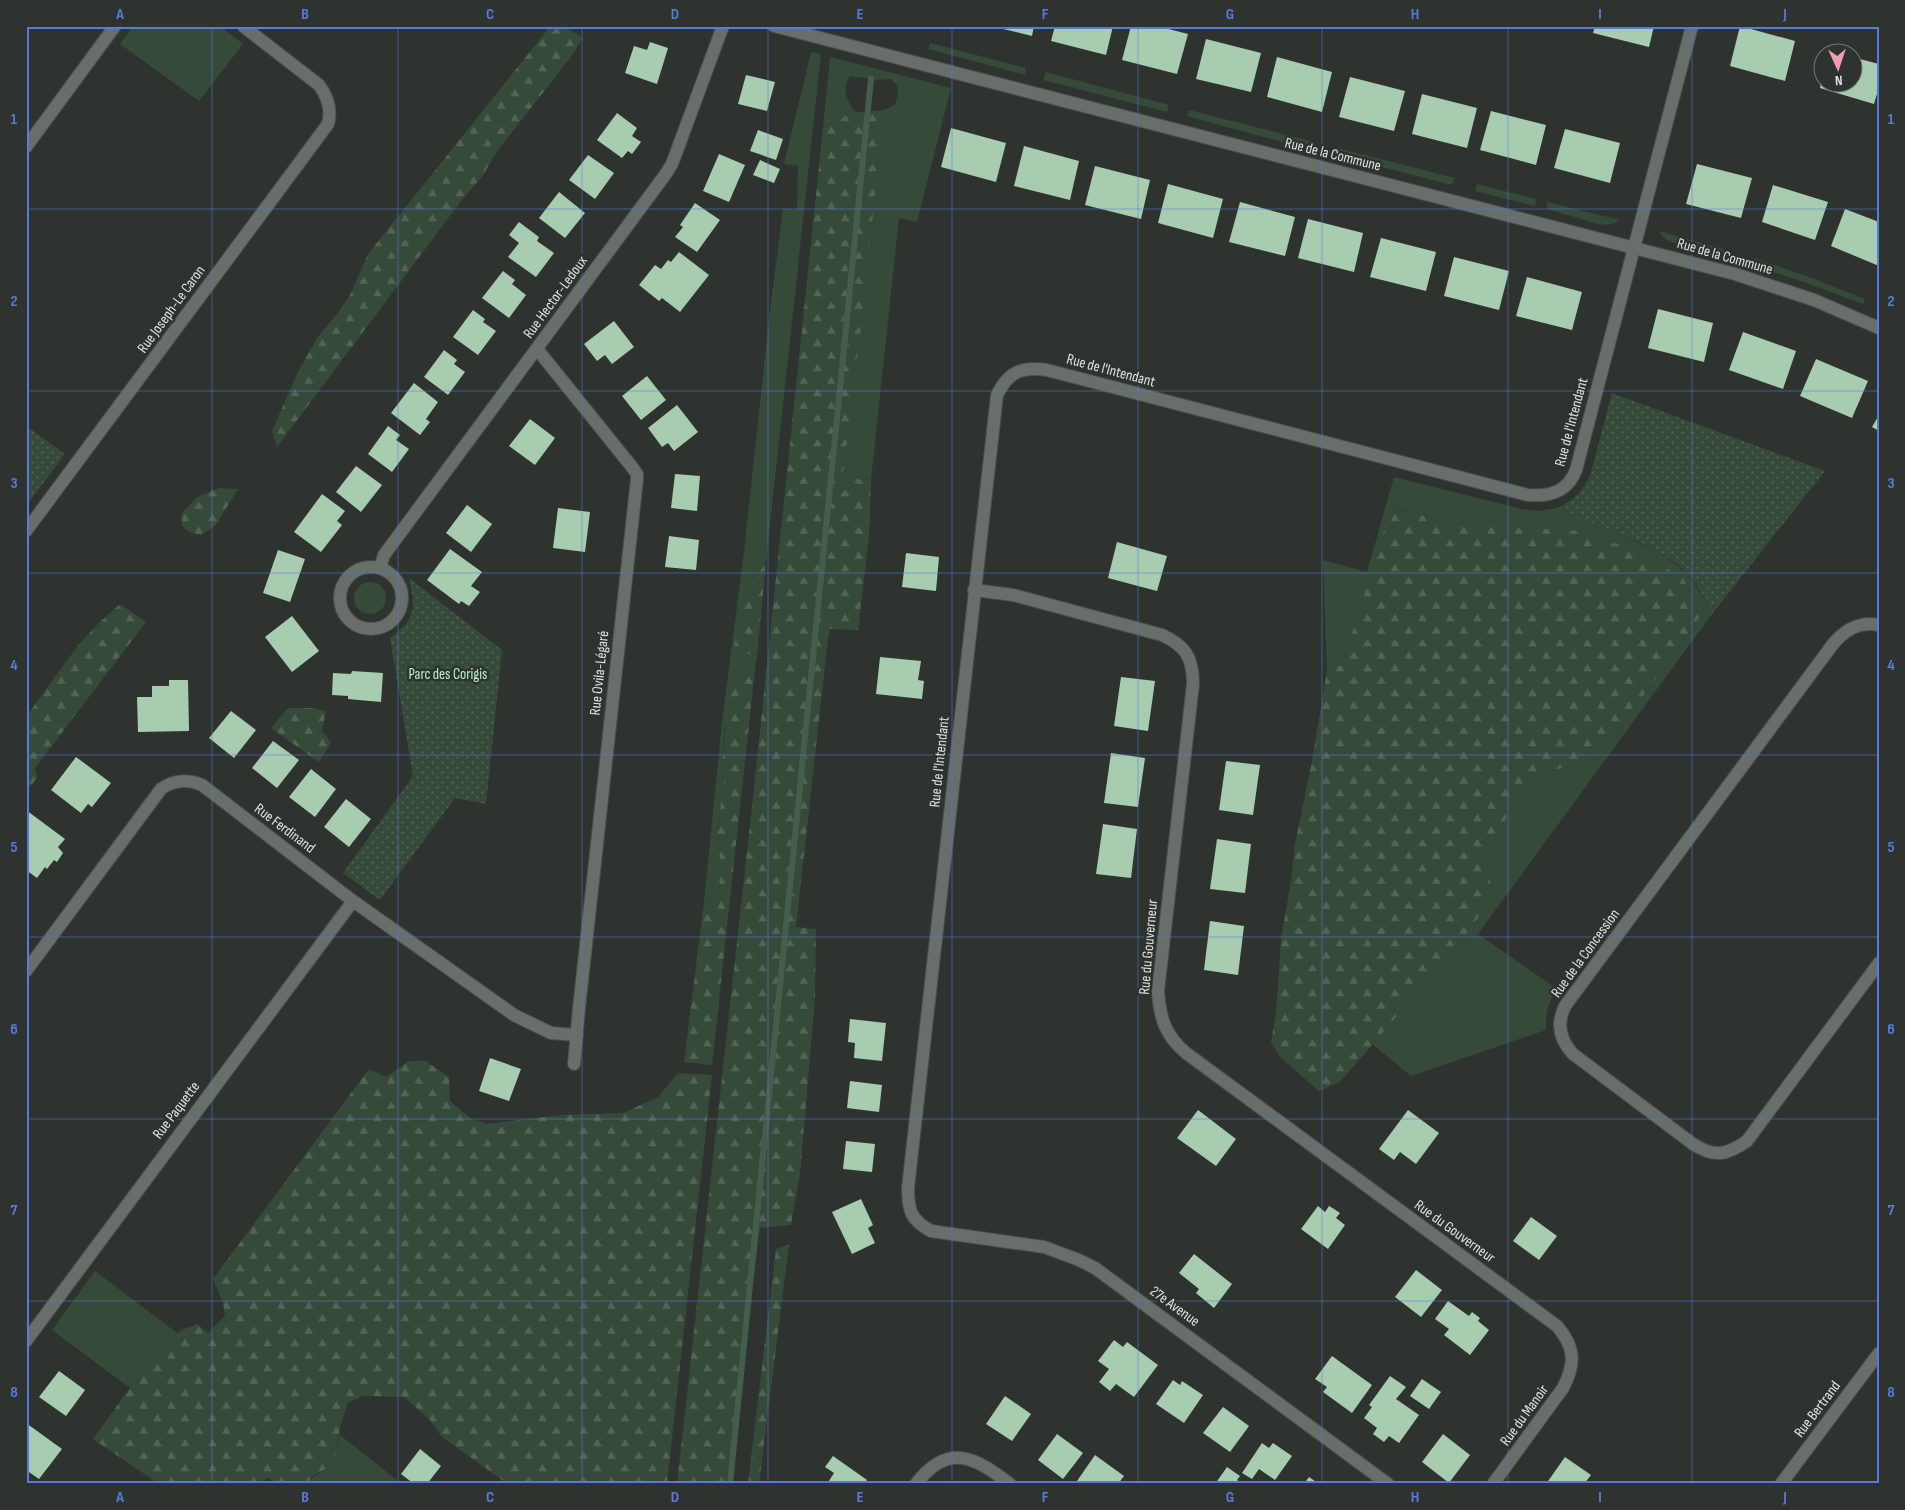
<svg xmlns="http://www.w3.org/2000/svg" width="1905" height="1510" viewBox="0 0 1905 1510" font-family="'Sofia Sans Condensed',sans-serif">
  <style>
    .grass { fill: #364a3a }
    .forest { fill: url(#forest-firs) }
    .park { fill: url(#park-dots) }
    .lines { fill: none; stroke-linecap: round; stroke-linejoin: round }
    .stream { stroke: #455d4d; stroke-width: 6 }
    .building { fill: #a8ccaf }
    .street-casing { stroke: #4a4f4b; stroke-width: 14 }
    .secondary-casing { stroke: #4a4f4b; stroke-width: 14 }
    .street { stroke: #686e69; stroke-width: 12 }
    .secondary { stroke: #686e69; stroke-width: 12 }
    .grid { fill: none; stroke: #577bda; stroke-width: 1; stroke-opacity: 0.55 }
    .labels { text-anchor: middle; stroke-width: 5; stroke-linejoin: round; paint-order: stroke }
    .street-label { font-size: 15px; fill: #dfe3e0; stroke: #2e332f }
    .park-label { font-size: 15px; fill: #b8f2c4; stroke: #2e332f }
    .neatline { fill: none; stroke: #577bda; stroke-width: 2 }
    .grid-label { font-size: 16px; text-anchor: middle; font-weight: bold; fill: #577bda }
  </style>
  <defs>
    <pattern id="forest-firs" width="22" height="20" patternUnits="userSpaceOnUse" patternTransform="scale(1.25)"><rect width="22" height="20" fill="#364a3a"/><path d="M5 1l3.5 6h-7zM16 11l3.5 6h-7z" fill="#536456"/></pattern>
    <pattern id="park-dots" width="8" height="8" patternUnits="userSpaceOnUse" patternTransform="scale(1.25)"><rect width="8" height="8" fill="#364a3a"/><path d="M2 2h.1M6 6h.1" fill="none" stroke="#536456" stroke-width="1.8" stroke-linecap="round"/></pattern>
  </defs>
  <rect width="100%" height="100%" fill="#2e332f"/>
  <g class="grass">
    <polygon points="133,26 220,26 243,44 199,101 120,44"/>
    <polygon points="930,43 1026,68 1025,75 928,49"/>
    <polygon points="811,52 821,54 766,562 757,574 744,653 757,656 755,669 749,669 725,726 722,762 724,782 716,836 720,859 719,895 704,902 722,722 744,552 769,319 783,208 797,210 798,166 784,164"/>
    <path d="M830,57L951,88L917,222L899,218L871,480L857,479L848,490L841,491L884,110L895,105L898,94L897,85L891,79L880,80L850,76C841,91 847,100 856,113H851L823,128Z"/>
    <polygon points="1046,72 1169,105 1167,112 1043,80"/>
    <polygon points="1189,110 1310,141 1308,149 1187,116"/>
    <polygon points="1333,147 1455,178 1452,185 1331,154"/>
    <polygon points="1477,184 1536,199 1535,206 1475,191"/>
    <path d="M1547,202L1620,220C1613,225 1606,225 1598,224L1547,209Z"/>
    <polygon points="1659,231 1730,251 1728,257 1671,242 1662,236"/>
    <polygon points="1754,258 1809,277 1865,299 1863,304 1807,283 1752,265"/>
    <path d="M1394,477L1522,509L1538,511L1557,508L1605,527L1659,552L1688,574L1705,600L1712,614L1478,934L1557,989C1548,1002 1545,1015 1546,1030L1411,1076L1372,1044L1465,937L1491,896L1487,859L1502,825L1526,787L1548,772L1581,763L1596,757L1612,739L1695,625L1700,615L1513,529L1470,526L1392,508L1342,665L1327,670L1323,560L1367,572Z"/>
    <circle cx="370" cy="598" r="16"/>
    <polygon points="95,1271 177,1333 162,1344 130,1388 52,1330"/>
    <path d="M340,1435L402,1484H306C313,1476 319,1474 325,1468C335,1458 337,1448 340,1435Z"/>
  </g>
  <g class="forest">
    <polygon points="555,26 563,26 583,38 570,58 495,154 484,174 461,201 277,447 272,431 297,374 317,338 337,314 350,295 368,254 549,28"/>
    <polygon points="884,110 860,336 841,491 848,490 856,479 871,480 869,537 858,630 829,629 796,927 816,929 815,998 800,1174 791,1225 760,1228 728,1484 677,1484 752,807 823,128 851,113"/>
    <polygon points="219,488 238,489 216,525 201,535 189,532 182,526 181,514 197,497"/>
    <polygon points="1391,508 1470,526 1584,531 1648,557 1683,578 1700,615 1695,625 1612,739 1596,757 1581,763 1548,772 1526,787 1502,825 1487,859 1492,896 1465,937 1340,1082 1319,1091 1280,1057 1271,1042 1276,1014 1281,939 1291,881 1295,844 1312,761 1327,670 1342,665"/>
    <polygon points="766,562 757,656 744,653 734,646 748,588"/>
    <polygon points="120,604 146,622 35,768 37,778 26,792 26,717 79,644 102,620"/>
    <polygon points="749,669 755,669 712,1065 684,1062 704,902 719,895 720,859 716,836 724,782 722,762 731,678"/>
    <polygon points="288,708 312,708 326,711 322,731 331,742 319,762 271,728"/>
    <polygon points="409,1061 426,1061 449,1077 450,1101 470,1118 486,1124 562,1115 623,1113 658,1097 678,1073 712,1075 667,1484 508,1484 442,1437 430,1420 404,1397 363,1396 348,1403 341,1423 336,1453 325,1469 314,1475 306,1484 273,1484 270,1478 253,1484 159,1484 93,1439 162,1344 182,1330 197,1324 208,1333 225,1316 223,1303 213,1279 369,1069 386,1077"/>
    <polygon points="789,1245 759,1484 748,1484 776,1249"/>
  </g>
  <g class="park">
    <path d="M1612,393L1825,471L1712,614C1706,601 1698,585 1688,574C1657,542 1597,527 1557,508C1573,502 1582,491 1590,476Z"/>
    <polygon points="26,426 65,454 26,506"/>
    <path d="M409,578L502,650L486,804L455,798L380,900L343,873L413,776L390,638C416,619 416,609 409,578Z"/>
  </g>
  <g class="lines">
    <polyline class="stream" points="730,1484 871,79"/>
  </g>
  <g class="building">
    <polygon points="1034,26 1032,36 995,27 996,26"/>
    <polygon points="1055,26 1113,26 1106,55 1051,41"/>
    <polygon points="1131,26 1157,26 1188,34 1177,74 1122,60"/>
    <polygon points="1595,26 1654,26 1649,47 1593,33"/>
    <polygon points="1740,26 1795,41 1785,81 1730,66"/>
    <polygon points="1206,39 1261,53 1251,92 1196,79"/>
    <polygon points="650,42 668,48 657,84 625,73 634,46 647,50"/>
    <polygon points="1277,57 1332,72 1322,112 1267,97"/>
    <polygon points="1852,57 1879,64 1879,87 1874,104 1820,88 1821,82 1852,82"/>
    <polygon points="746,75 775,82 767,111 738,104"/>
    <polygon points="1350,77 1405,91 1394,131 1339,117"/>
    <polygon points="1422,94 1477,108 1467,148 1412,134"/>
    <polygon points="1491,111 1546,125 1536,165 1480,150"/>
    <polygon points="617,113 637,128 632,136 641,142 632,154 628,151 622,158 597,140"/>
    <polygon points="951,128 1006,143 996,182 941,167"/>
    <polygon points="1565,129 1620,143 1610,183 1554,168"/>
    <polygon points="758,130 783,139 776,160 750,151"/>
    <polygon points="1024,146 1079,161 1070,200 1014,186"/>
    <polygon points="719,154 745,165 729,202 703,191"/>
    <polygon points="588,155 614,173 595,199 569,180"/>
    <polygon points="760,160 780,169 774,183 753,175"/>
    <polygon points="1697,164 1752,178 1741,218 1686,204"/>
    <polygon points="1095,166 1150,180 1141,219 1085,205"/>
    <polygon points="1168,184 1223,199 1213,238 1158,223"/>
    <polygon points="1773,185 1828,202 1815,240 1762,222"/>
    <polygon points="559,192 585,213 565,238 539,218"/>
    <polygon points="1240,202 1295,217 1285,256 1229,242"/>
    <polygon points="695,203 720,220 697,252 675,237 683,227 680,225"/>
    <polygon points="1845,209 1879,222 1879,266 1831,246"/>
    <polygon points="1308,219 1363,233 1354,272 1298,258"/>
    <polygon points="519,222 539,237 537,241 554,253 536,277 508,257 519,243 509,235"/>
    <polygon points="1381,238 1436,252 1426,291 1370,277"/>
    <polygon points="679,252 709,275 680,312 662,298 659,301 639,285 655,265 661,269 668,260 671,262"/>
    <polygon points="1454,257 1509,271 1499,310 1444,296"/>
    <polygon points="503,271 515,280 512,284 526,295 509,318 482,298"/>
    <polygon points="1527,277 1582,292 1572,330 1516,316"/>
    <polygon points="1658,309 1713,323 1704,362 1648,348"/>
    <polygon points="473,310 485,319 483,322 496,331 478,355 453,337"/>
    <polygon points="614,321 634,347 612,364 605,355 597,361 584,344"/>
    <polygon points="1743,332 1796,351 1783,389 1729,370"/>
    <polygon points="444,350 457,360 454,364 465,372 448,395 424,377"/>
    <polygon points="1816,359 1868,381 1852,418 1800,396"/>
    <polygon points="647,376 666,400 641,420 622,396"/>
    <polygon points="414,383 438,402 426,419 430,422 420,435 391,413"/>
    <polygon points="677,405 698,432 674,451 668,443 662,447 648,428"/>
    <polygon points="1879,415 1879,431 1872,427"/>
    <polygon points="530,419 555,438 535,465 509,446"/>
    <polygon points="388,426 400,435 396,440 409,449 392,472 368,454"/>
    <polygon points="356,466 382,485 361,512 336,492"/>
    <polygon points="675,474 700,476 697,511 671,508"/>
    <polygon points="322,494 345,511 337,521 342,525 321,552 294,532"/>
    <polygon points="467,505 492,524 471,552 446,533"/>
    <polygon points="558,508 590,512 585,552 553,548"/>
    <polygon points="669,536 699,540 696,570 665,567"/>
    <polygon points="1117,542 1167,556 1157,591 1108,578"/>
    <polygon points="450,549 482,572 471,586 480,592 469,606 461,601 459,604 427,580"/>
    <polygon points="278,550 305,559 290,602 263,593"/>
    <polygon points="906,553 939,557 936,591 902,587"/>
    <polygon points="292,616 319,651 292,672 265,637"/>
    <polygon points="880,657 921,661 918,680 924,681 922,699 876,694"/>
    <polygon points="352,671 383,673 381,702 348,699 348,696 332,695 333,673 351,674"/>
    <polygon points="1121,677 1155,681 1148,731 1114,726"/>
    <polygon points="169,680 188,680 189,731 138,732 137,697 152,697 152,686 169,686"/>
    <polygon points="231,711 256,730 234,758 209,738"/>
    <polygon points="273,741 299,760 277,788 252,768"/>
    <polygon points="1111,753 1145,758 1138,807 1104,803"/>
    <polygon points="76,757 111,783 92,807 88,804 81,813 51,790"/>
    <polygon points="1226,761 1260,765 1253,815 1219,810"/>
    <polygon points="311,769 336,789 315,817 289,797"/>
    <polygon points="346,799 371,819 349,847 324,827"/>
    <polygon points="26,810 65,839 58,847 63,853 57,862 54,860 47,869 45,867 37,878 26,870"/>
    <polygon points="1103,824 1137,829 1131,878 1096,874"/>
    <polygon points="1217,839 1251,844 1245,893 1210,889"/>
    <polygon points="1210,921 1244,926 1238,975 1204,970"/>
    <polygon points="850,1019 886,1023 882,1061 854,1058 855,1043 848,1042"/>
    <polygon points="490,1058 521,1069 509,1101 479,1091"/>
    <polygon points="850,1081 882,1085 879,1112 847,1108"/>
    <polygon points="1198,1110 1236,1139 1216,1166 1177,1138"/>
    <polygon points="1408,1110 1439,1133 1416,1164 1400,1152 1394,1160 1379,1149"/>
    <polygon points="846,1141 875,1144 872,1172 843,1169"/>
    <polygon points="861,1199 873,1225 868,1228 875,1243 852,1254 832,1212"/>
    <polygon points="1318,1206 1325,1212 1329,1206 1334,1209 1340,1213 1336,1218 1345,1225 1328,1249 1301,1229"/>
    <polygon points="1531,1217 1557,1236 1539,1260 1513,1241"/>
    <polygon points="1194,1254 1232,1284 1214,1308 1196,1293 1199,1289 1179,1273"/>
    <polygon points="1416,1270 1442,1290 1421,1317 1395,1297"/>
    <polygon points="1448,1301 1469,1316 1472,1312 1480,1318 1478,1321 1489,1330 1470,1355 1444,1335 1449,1329 1435,1319"/>
    <polygon points="1114,1340 1123,1347 1127,1342 1158,1365 1134,1397 1116,1384 1110,1391 1099,1382 1109,1369 1098,1361"/>
    <polygon points="1332,1356 1372,1385 1352,1413 1323,1392 1327,1387 1315,1379"/>
    <polygon points="59,1371 85,1390 66,1416 39,1397"/>
    <polygon points="1390,1376 1406,1387 1396,1399 1419,1415 1399,1443 1389,1436 1384,1442 1373,1434 1377,1428 1364,1418 1372,1407 1369,1405"/>
    <polygon points="1422,1379 1441,1392 1429,1409 1410,1396"/>
    <polygon points="1173,1380 1180,1385 1182,1381 1203,1395 1184,1423 1156,1404"/>
    <polygon points="1005,1396 1031,1414 1012,1441 986,1424"/>
    <polygon points="1223,1407 1249,1426 1230,1452 1203,1433"/>
    <polygon points="26,1423 62,1449 39,1479 26,1470"/>
    <polygon points="1057,1434 1083,1453 1063,1479 1038,1460"/>
    <polygon points="1443,1434 1470,1455 1449,1483 1422,1462"/>
    <polygon points="1262,1443 1269,1448 1273,1443 1292,1456 1275,1480 1259,1469 1252,1479 1242,1473"/>
    <polygon points="420,1449 441,1466 427,1484 414,1484 401,1474"/>
    <polygon points="1095,1455 1124,1476 1118,1484 1081,1484 1077,1481"/>
    <polygon points="833,1456 867,1480 864,1484 827,1484 834,1473 825,1467"/>
    <polygon points="1565,1457 1591,1475 1584,1484 1546,1484"/>
    <polygon points="1227,1467 1240,1476 1237,1480 1242,1484 1215,1484"/>
    <polygon points="1309,1477 1319,1484 1304,1484"/>
  </g>
  <g class="lines">
    <g class="street-casing">
      <g id="street">
        <polyline points="26,147 115,26"/>
        <polyline points="537,349 632,467 637,474 637,479 579,1008 574,1064"/>
        <path d="M26,531L328,124C332,109 328,97 319,85L243,26"/>
        <circle cx="371" cy="598" r="31"/>
        <polyline points="380,568 384,555 665,175 672,164 723,26"/>
        <path d="M974,590L1013,595L1162,635C1186,646 1193,658 1193,684L1158,991C1160,1019 1165,1035 1186,1053L1557,1326C1575,1347 1576,1363 1563,1388L1493,1484"/>
        <path d="M1879,625C1859,621 1845,630 1833,644L1565,1006C1556,1024 1560,1040 1573,1054L1693,1144C1715,1158 1727,1155 1747,1141L1879,963"/>
        <path d="M26,971L161,789C173,780 188,779 202,785L353,901L514,1015L551,1033L577,1035"/>
        <polyline points="26,1341 353,901"/>
        <path d="M916,1484C948,1442 975,1457 1010,1484"/>
        <path d="M1388,1484L1095,1268L1079,1260L1044,1247L931,1231C911,1220 908,1211 908,1188L997,395C1008,372 1022,366 1047,370L1528,495C1551,497 1568,491 1576,470L1692,26"/>
        <polyline points="1781,1484 1879,1353"/>
      </g>
    </g>
    <g class="secondary-casing">
      <polyline id="secondary" points="774,26 1735,274 1814,300 1879,328"/>
    </g>
    <use href="#street" class="street"/>
    <use href="#secondary" class="secondary"/>
  </g>
  <path class="grid" d="M212,26V1484M398,26V1484M582,26V1484M768,26V1484M952,26V1484M1138,26V1484M1322,26V1484M1508,26V1484M1692,26V1484M26,209H1879M26,391H1879M26,573H1879M26,755H1879M26,937H1879M26,1119H1879M26,1301H1879"/>
  <g class="labels">
    <g class="street-label">
      <text transform="translate(1333 154) rotate(14)" y="5">Rue de la Commune</text>
      <text transform="translate(1725 256) rotate(16)" y="5">Rue de la Commune</text>
      <text transform="translate(555 297) rotate(-54)" y="5">Rue Hector-Ledoux</text>
      <text transform="translate(171 309) rotate(-54)" y="5">Rue Joseph-Le Caron</text>
      <text transform="translate(1111 370) rotate(15)" y="5">Rue de l'Intendant</text>
      <text transform="translate(1571 422) rotate(-75)" y="5">Rue de l'Intendant</text>
      <text transform="translate(599 673) rotate(-84)" y="5">Rue Ovila-Légaré</text>
      <text transform="translate(939 762) rotate(-84)" y="5">Rue de l'Intendant</text>
      <text transform="translate(285 828) rotate(37)" y="5">Rue Ferdinand</text>
      <text transform="translate(1148 947) rotate(-85)" y="5">Rue du Gouverneur</text>
      <text transform="translate(1585 953) rotate(-54)" y="5">Rue de la Concession</text>
      <text transform="translate(176 1110) rotate(-53)" y="5">Rue Paquette</text>
      <text transform="translate(1455 1231) rotate(36)" y="5">Rue du Gouverneur</text>
      <text transform="translate(1175 1306) rotate(36)" y="5">27e Avenue</text>
      <text transform="translate(1817 1409) rotate(-53)" y="5">Rue Bertrand</text>
      <text transform="translate(1524 1415) rotate(-54)" y="5">Rue du Manoir</text>
    </g>
    <g class="park-label">
      <text x="448" y="679">Parc des Corigis</text>
    </g>
  </g>
  <rect width="1905" height="1510" fill="none" stroke="#2e332f" stroke-width="55"/>
  <g transform="translate(1838 68) rotate(177)"><circle r="24" fill="#2e332f" stroke="#757976"/>
  <path d="M0-4L9 19L0 12L-9 19Z" fill="#f19ab4"/>
  <text y="-8" font-size="14" font-weight="bold" text-anchor="middle" fill="#dfe3e0">N</text>
  </g>
  <rect x="28" y="28" width="1850" height="1454" class="neatline"/>
  <g class="grid-label">
    <text x="120" y="19">A</text>
    <text x="305" y="19">B</text>
    <text x="490" y="19">C</text>
    <text x="675" y="19">D</text>
    <text x="860" y="19">E</text>
    <text x="1045" y="19">F</text>
    <text x="1230" y="19">G</text>
    <text x="1415" y="19">H</text>
    <text x="1600" y="19">I</text>
    <text x="1785" y="19">J</text>
    <text x="14" y="124">1</text>
    <text x="1891" y="124">1</text>
    <text x="14" y="306">2</text>
    <text x="1891" y="306">2</text>
    <text x="14" y="488">3</text>
    <text x="1891" y="488">3</text>
    <text x="14" y="670">4</text>
    <text x="1891" y="670">4</text>
    <text x="14" y="852">5</text>
    <text x="1891" y="852">5</text>
    <text x="14" y="1034">6</text>
    <text x="1891" y="1034">6</text>
    <text x="14" y="1215">7</text>
    <text x="1891" y="1215">7</text>
    <text x="14" y="1397">8</text>
    <text x="1891" y="1397">8</text>
    <text x="120" y="1502">A</text>
    <text x="305" y="1502">B</text>
    <text x="490" y="1502">C</text>
    <text x="675" y="1502">D</text>
    <text x="860" y="1502">E</text>
    <text x="1045" y="1502">F</text>
    <text x="1230" y="1502">G</text>
    <text x="1415" y="1502">H</text>
    <text x="1600" y="1502">I</text>
    <text x="1785" y="1502">J</text>
  </g>
</svg>
